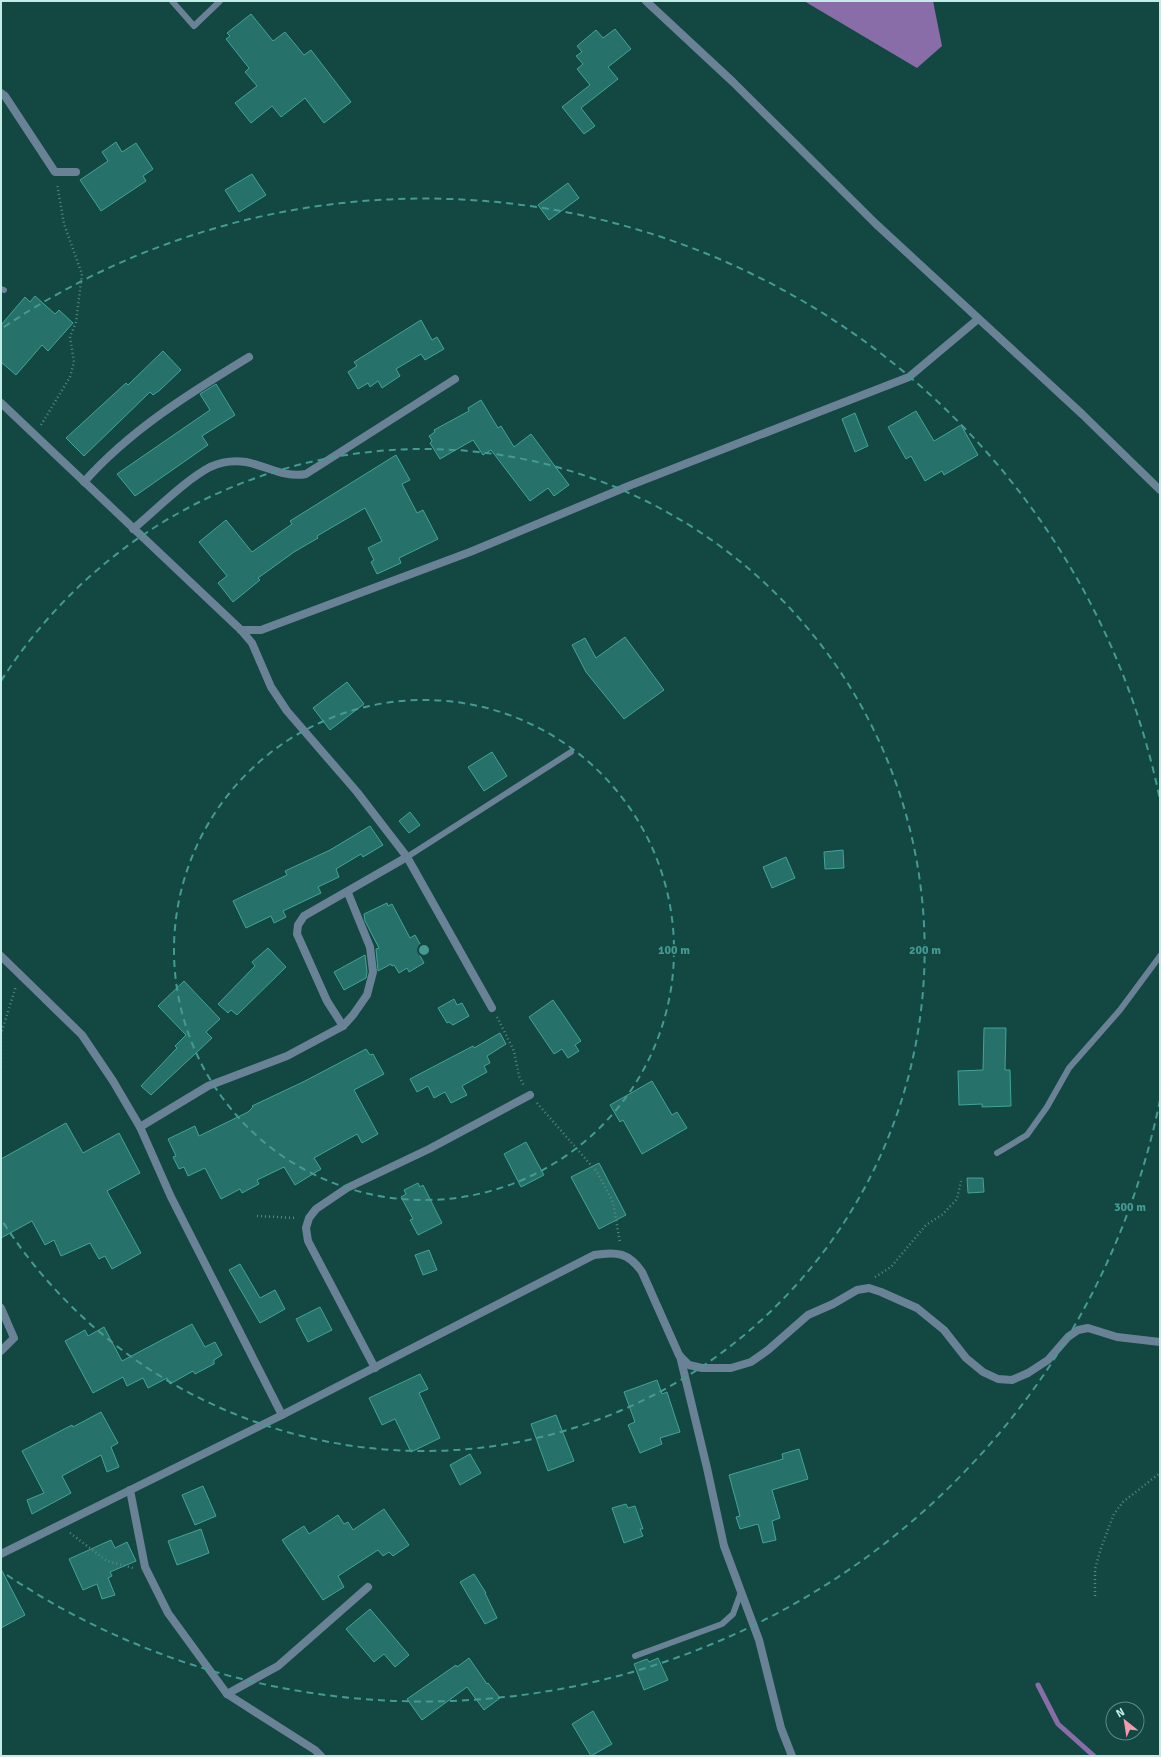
<svg xmlns="http://www.w3.org/2000/svg" width="1161" height="1757" viewBox="0 0 1161 1757" font-family="Signika,sans-serif">
  <style>
    .water { fill: #886da8 }
    .lines { fill: none; stroke-linecap: round; stroke-linejoin: round }
    .stream { stroke: #886da8; stroke-width: 5 }
    .building { fill: #26726a; stroke: #43a398 }
    .path { stroke: #578882; stroke-width: 2.5; stroke-dasharray: 1 3; stroke-linecap: butt }
    .lane { stroke: #6a8296; stroke-width: 6 }
    .street { stroke: #6a8296; stroke-width: 8 }
    .ring { fill: none; stroke: #459a92; stroke-width: 2; stroke-dasharray: 7 5 }
    .centre { fill: #459a92; stroke: #134742; stroke-width: 2 }
    .ring-label { font-size: 12px; text-anchor: middle; font-weight: bold; fill: #459a92; stroke: #134742; stroke-width: 3.5; stroke-linejoin: round; paint-order: stroke }
  </style>
  <rect width="100%" height="100%" fill="#134742"/>
  <polygon class="water" points="804,1 933,1 942,46 917,68"/>
  <g class="lines">
    <polyline class="stream" points="1038,1685 1058,1724 1094,1756"/>
  </g>
  <g class="building">
    <polygon points="251,14 273,41 285,32 304,55 311,50 351,102 324,123 305,98 281,117 272,106 251,123 235,103 257,86 245,72 249,68 226,39 230,36 227,33"/>
    <polygon points="615,29 631,49 608,67 618,79 581,108 595,126 584,134 562,107 590,85 577,69 583,64 576,56 582,52 577,46 596,30 603,38"/>
    <polygon points="116,142 122,152 136,143 153,169 143,176 146,181 101,211 80,180 108,161 102,152"/>
    <polygon points="252,174 266,195 239,212 225,190"/>
    <polygon points="568,183 579,198 549,220 538,205"/>
    <polygon points="35,296 55,314 59,310 73,323 48,351 42,345 16,375 1,362 1,325 25,297 30,302"/>
    <polygon points="421,320 432,340 437,337 444,349 425,360 421,354 396,369 400,376 382,388 378,381 370,387 368,383 358,389 348,372 357,366 354,362"/>
    <polygon points="163,351 181,370 160,390 153,395 150,392 84,456 66,438 126,383 128,385"/>
    <polygon points="216,384 235,415 202,436 208,445 135,496 117,474 210,410 200,394"/>
    <polygon points="481,400 498,428 501,426 514,447 531,434 569,485 554,496 548,488 530,501 491,450 483,455 473,440 440,459 430,443 432,441 429,436 435,432 434,430 469,411 468,408"/>
    <polygon points="916,411 934,441 961,425 978,455 944,475 942,471 925,481 911,456 906,459 888,427"/>
    <polygon points="855,413 868,446 855,452 842,419"/>
    <polygon points="396,455 410,480 402,484 417,513 423,510 438,539 399,558 401,563 377,574 371,562 374,560 368,548 382,541 365,508 317,536 318,538 294,552 258,578 260,580 233,602 218,583 227,576 199,542 226,520 252,552 292,524 290,521"/>
    <polygon points="625,637 664,690 624,719 586,672 572,645 585,638 596,658"/>
    <polygon points="347,682 364,704 330,730 313,708"/>
    <polygon points="492,752 507,776 484,791 468,767"/>
    <polygon points="410,812 420,825 409,833 399,821"/>
    <polygon points="370,826 383,845 363,857 361,854 336,869 339,877 318,887 321,893 283,911 286,917 274,923 271,916 246,928 233,901 287,875 285,871 330,850"/>
    <polygon points="843,850 844,868 825,869 824,852"/>
    <polygon points="786,857 795,878 772,888 763,867"/>
    <polygon points="387,903 388,906 392,904 410,938 415,935 423,949 418,952 424,963 409,972 407,968 399,973 394,965 392,966 391,964 378,971 376,949 379,948 365,921 364,914"/>
    <polygon points="268,948 286,967 237,1015 231,1010 228,1013 218,1004 255,966 252,962"/>
    <polygon points="365,955 367,972 366,978 344,990 334,972"/>
    <polygon points="184,981 220,1019 206,1032 212,1038 151,1095 141,1086 177,1048 175,1046 186,1035 158,1006"/>
    <polygon points="454,999 457,1005 462,1003 469,1016 453,1025 449,1022 447,1023 438,1008"/>
    <polygon points="553,1000 581,1041 575,1045 579,1051 568,1058 562,1049 554,1054 529,1017"/>
    <polygon points="984,1028 1006,1028 1005,1070 1010,1070 1011,1106 982,1107 982,1104 959,1105 958,1071 983,1070"/>
    <polygon points="500,1033 506,1044 487,1056 490,1063 484,1066 487,1072 462,1086 467,1095 451,1103 445,1092 434,1098 428,1086 417,1092 410,1079 473,1046 474,1048"/>
    <polygon points="366,1049 370,1055 373,1054 384,1074 354,1090 378,1134 362,1143 357,1134 314,1158 321,1169 295,1185 284,1167 257,1180 259,1184 242,1193 240,1189 221,1199 205,1168 188,1176 184,1167 179,1169 173,1157 176,1156 168,1139 195,1126 199,1136 248,1112 253,1107 252,1106 303,1082"/>
    <polygon points="652,1081 672,1115 677,1112 687,1128 642,1154 623,1120 620,1122 610,1105"/>
    <polygon points="66,1123 83,1153 119,1133 140,1173 107,1191 141,1253 112,1269 105,1256 99,1259 90,1243 61,1256 54,1240 45,1245 32,1221 1,1238 1,1159"/>
    <polygon points="526,1142 544,1175 521,1187 504,1154"/>
    <polygon points="599,1163 626,1215 599,1229 571,1177"/>
    <polygon points="967,1178 983,1178 984,1192 968,1193"/>
    <polygon points="418,1183 420,1187 423,1185 442,1223 418,1235 410,1220 413,1219 401,1197 406,1194 404,1190"/>
    <polygon points="429,1250 437,1270 423,1275 415,1255"/>
    <polygon points="240,1264 260,1298 275,1290 285,1309 260,1323 229,1270"/>
    <polygon points="320,1307 332,1330 308,1342 296,1319"/>
    <polygon points="192,1324 205,1347 215,1342 222,1355 214,1360 214,1364 195,1374 193,1371 170,1384 167,1378 148,1388 143,1378 127,1386 123,1377 93,1393 65,1341 85,1330 88,1336 104,1327 122,1361"/>
    <polygon points="420,1374 428,1389 419,1393 440,1438 411,1452 395,1419 382,1425 369,1398"/>
    <polygon points="657,1380 662,1394 667,1392 680,1432 660,1438 662,1444 640,1453 628,1425 635,1422 624,1392"/>
    <polygon points="101,1412 118,1443 111,1447 119,1467 107,1472 101,1455 62,1476 71,1493 32,1514 27,1500 44,1493 22,1451 72,1425 73,1427"/>
    <polygon points="556,1415 574,1461 548,1471 531,1424"/>
    <polygon points="799,1449 808,1479 772,1490 780,1518 772,1521 776,1540 763,1543 758,1524 740,1529 736,1517 740,1516 729,1475 783,1459 782,1454"/>
    <polygon points="470,1454 481,1473 460,1485 450,1465"/>
    <polygon points="203,1486 216,1516 195,1525 182,1495"/>
    <polygon points="626,1504 628,1508 635,1506 643,1529 640,1529 643,1536 624,1543 612,1508"/>
    <polygon points="384,1509 409,1545 393,1556 389,1552 383,1556 378,1550 338,1576 344,1587 323,1600 282,1540 304,1526 309,1534 338,1515 344,1524 348,1522 353,1530"/>
    <polygon points="201,1529 209,1553 177,1565 168,1541"/>
    <polygon points="111,1540 115,1548 127,1542 136,1561 110,1572 112,1576 108,1578 115,1595 102,1599 97,1584 83,1590 69,1559"/>
    <polygon points="1,1569 25,1615 1,1628"/>
    <polygon points="474,1574 486,1593 485,1593 497,1618 485,1624 460,1582"/>
    <polygon points="370,1609 409,1655 395,1667 384,1654 374,1662 346,1629"/>
    <polygon points="469,1658 487,1684 488,1683 500,1698 484,1710 467,1687 422,1720 407,1699 456,1665 457,1667"/>
    <polygon points="658,1658 668,1680 644,1690 634,1664 647,1659 649,1662"/>
    <polygon points="593,1711 612,1744 591,1756 572,1724"/>
  </g>
  <g class="lines">
    <g class="path">
      <polyline points="41,425 70,377 74,362 70,337 76,322 82,274 64,224 57,184"/>
      <polyline points="497,1017 514,1051 519,1076 524,1086"/>
      <polyline points="1,1067 1,1034 16,986"/>
      <polyline points="537,1103 597,1172 613,1202 620,1243"/>
      <polyline points="257,1216 297,1218"/>
      <polyline points="875,1277 891,1267 926,1225 943,1214 957,1199 961,1181"/>
      <polyline points="70,1533 107,1561 133,1568"/>
      <polyline points="1095,1596 1095,1569 1101,1548 1114,1514 1123,1502 1160,1473"/>
    </g>
    <g class="lane">
      <polyline points="172,1 194,26 220,1"/>
      <polyline points="1,289 4,290"/>
      <polyline points="407,857 571,752"/>
      <polyline points="997,1153 1027,1135 1047,1107 1069,1068 1120,1010 1160,956"/>
      <polyline points="635,1656 722,1624 733,1614 741,1592"/>
    </g>
    <g class="street">
      <polyline points="646,1 733,82 876,224 1082,414 1160,490"/>
      <polyline points="1,93 5,96 55,172 76,172"/>
      <polyline points="1,403 241,630 252,643 271,687 287,711 357,792 407,857 492,1008"/>
      <path d="M84,482C130,430 190,393 249,357"/>
      <path d="M133,529C156,510 184,481 210,467C221,462 234,460 246,462C267,466 284,478 306,474L455,379"/>
      <polyline points="241,630 261,630 470,552 631,485 909,377 978,319"/>
      <polyline points="1,956 82,1035 113,1081 140,1127 171,1197 282,1415"/>
      <polyline points="343,1026 327,1001 297,934 298,925 304,916 407,857"/>
      <polyline points="140,1127 208,1086 287,1056 343,1026 353,1015 367,995 373,972 370,947 348,893"/>
      <polyline points="1,1308 14,1338 1,1351"/>
      <polyline points="680,1356 707,1468 724,1546 759,1640 781,1728 792,1756"/>
      <polyline points="375,1368 308,1241 306,1228 309,1218 316,1209 347,1188 429,1149 530,1095"/>
      <polyline points="130,1490 145,1567 168,1613 227,1694 315,1750 321,1756"/>
      <path d="M1,1554L282,1415L594,1255C617,1251 629,1253 642,1272L679,1355L689,1365L702,1368H731L751,1362L768,1350L808,1315L833,1304L857,1290L869,1288L881,1292L917,1308L944,1330L966,1358L983,1372L998,1379L1012,1380L1028,1373L1048,1360L1068,1337L1078,1330L1088,1328L1117,1337L1160,1342"/>
      <polyline points="227,1694 278,1666 368,1587"/>
    </g>
  </g>
  <g class="ring">
    <circle cx="424" cy="950" r="250"/>
    <path d="M1 681A501 501 0 1 1 1 1219"/>
    <path d="M1160 1100A751 751 0 0 1 4 1573M4 327A751 751 0 0 1 1160 800"/>
  </g>
  <circle cx="424" cy="950" r="6" class="centre"/>
  <g class="ring-label">
    <text x="674" y="954">100 m</text>
    <text x="925" y="954">200 m</text>
    <text x="1130" y="1211">300 m</text>
  </g>
  <rect width="1161" height="1757" fill="none" stroke="#c2ede6" stroke-width="4"/>
  <g transform="translate(1125 1721) rotate(330)"><circle r="19" fill="#134742" stroke="#598984"/>
  <path d="M0-3L7 15L0 10L-7 15Z" fill="#f29aae"/>
  <text y="-6" font-size="11" font-weight="bold" text-anchor="middle" fill="#c2ede6">N</text>
  </g>
</svg>
